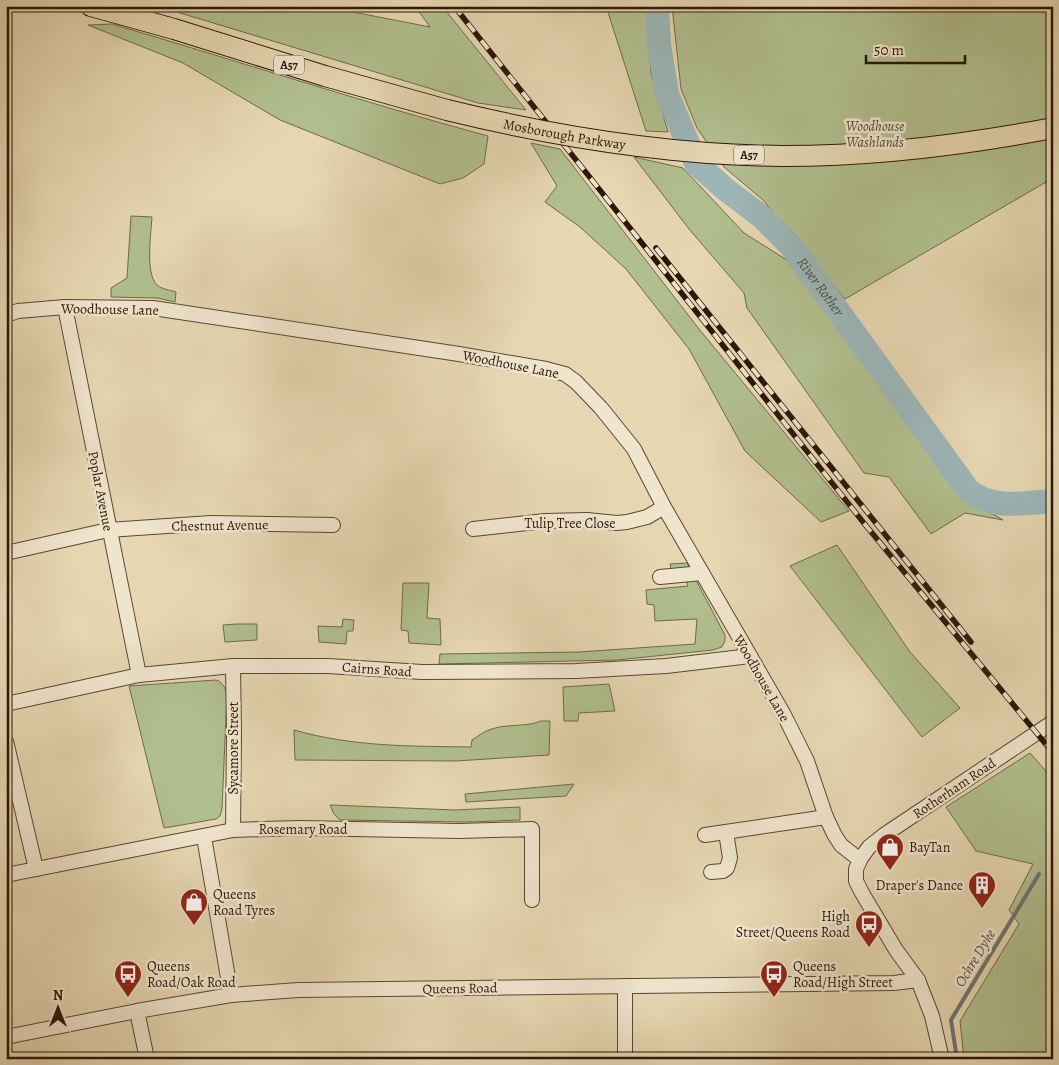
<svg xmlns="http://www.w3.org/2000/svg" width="1059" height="1065" viewBox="0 0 1059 1065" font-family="Alegreya,serif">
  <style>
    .green { fill: #b1bf8f; stroke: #6e6a4c }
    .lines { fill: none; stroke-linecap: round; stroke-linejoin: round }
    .stream { stroke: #6f7672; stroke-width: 4 }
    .river { stroke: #9cb6b8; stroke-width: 24 }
    .minor-casing { stroke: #5a4633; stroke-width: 16 }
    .highway-casing { stroke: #2b1609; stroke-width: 22 }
    .minor { stroke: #efe5cd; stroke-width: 14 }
    .highway { stroke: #e6d7b2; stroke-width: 20 }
    .rail-casing { stroke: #2b1609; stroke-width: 5.5 }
    .rail { stroke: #efe5cd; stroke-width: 4; stroke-dasharray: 11; stroke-linecap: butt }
    .highway-bridge-casing { stroke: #2b1609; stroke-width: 22; stroke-linecap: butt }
    .highway-bridge { stroke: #e6d7b2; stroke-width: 20 }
    .labels { text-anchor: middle; stroke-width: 5; stroke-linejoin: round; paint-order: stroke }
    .shield { fill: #efe5cd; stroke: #665444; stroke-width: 1 }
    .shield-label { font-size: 12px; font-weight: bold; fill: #2b1609 }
    .park-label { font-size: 14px; font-style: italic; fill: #534931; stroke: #efe5cd }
    .street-label { font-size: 14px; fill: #2b1609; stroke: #efe5cd }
    .poi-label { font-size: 14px; fill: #2b1609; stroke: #efe5cd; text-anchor: start }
    .water-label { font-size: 15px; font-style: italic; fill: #534e46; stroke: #efe5cd }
  </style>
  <rect width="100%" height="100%" fill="#e6d7b2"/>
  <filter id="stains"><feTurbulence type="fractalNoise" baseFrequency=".004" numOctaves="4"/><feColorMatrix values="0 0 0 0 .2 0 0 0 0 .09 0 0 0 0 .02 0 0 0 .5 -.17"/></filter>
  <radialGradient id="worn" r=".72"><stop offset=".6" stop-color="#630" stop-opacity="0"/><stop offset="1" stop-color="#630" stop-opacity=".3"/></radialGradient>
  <g class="green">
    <polygon points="157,6 322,6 430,27 415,6 442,6 526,110 478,103"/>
    <polygon points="606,6 647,6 651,73 668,132 646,131"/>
    <polygon points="672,6 1053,6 1053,178 845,299 763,200 724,167 697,128 681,89"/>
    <path d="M112,24C238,61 362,102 488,136L484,164L463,178L440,184L280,120L183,63L88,25Z"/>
    <polygon points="531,143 560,149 699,329 849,511 821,522 745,451 689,349 626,269 580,227 545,202 557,186"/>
    <polygon points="634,157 683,168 744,233 787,260 960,494 1003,520 965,513 931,534 889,477 864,473 747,308 744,293 689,229"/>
    <path d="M131,216L152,217C151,233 145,274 157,285C161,289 170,290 176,292L175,302L157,298L111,297V288L127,278Z"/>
    <polygon points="837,545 910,652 960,708 922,737 790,566"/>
    <polygon points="687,563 725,635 725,641 722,647 713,650 617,660 439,664 440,654 579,652 695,644 697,619 655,621 654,605 647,604 646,590 688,586 685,578 673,579 670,564"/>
    <polygon points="403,583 429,583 427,618 440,619 441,645 409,643 408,631 401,630"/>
    <polygon points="343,619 354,620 353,631 347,631 346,644 319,642 318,626 342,627"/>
    <polygon points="236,624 257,624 257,640 225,642 223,625"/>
    <path d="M216,680C223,682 225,688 227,694L222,809L220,816L216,819L164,828L129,686Z"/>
    <polygon points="609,684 615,711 579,713 578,721 564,721 563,687"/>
    <path d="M541,721H550L549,755L456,761L295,760L294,730C354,747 409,746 471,747L472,740C477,737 483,732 489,730C506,723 523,728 541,721Z"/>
    <polygon points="1030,753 1053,779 1053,1059 964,1059 960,1021 1019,924 1009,910 1033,864 976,851 946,807"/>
    <polygon points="574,784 566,796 466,802 465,794"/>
    <polygon points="330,805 455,810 520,807 520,820 468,822 340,820 334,814"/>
  </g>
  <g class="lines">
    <polyline class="stream" points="957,1059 951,1020 1039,874"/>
    <path class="river" id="s1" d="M657,6L659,45L667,94L696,163L725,189L762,217L791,246L969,491C995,510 1023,503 1053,501"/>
    <g class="minor-casing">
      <g id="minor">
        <polyline points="65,307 139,675"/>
        <polyline points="6,315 18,311 65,307 153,308 459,354 546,369 565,374 576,382 601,408 634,449 664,507 783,713 807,761 826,817 834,834 841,845 860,860"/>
        <polyline points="473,529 545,521 587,520 617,523 627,522 647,517 664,507"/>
        <polyline points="6,553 108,530 211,523 333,525"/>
        <polyline points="660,577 702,573"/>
        <polyline points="233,666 234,733 233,830"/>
        <polyline points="6,704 139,675 233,666 328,666 422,672 576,671 666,666 750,656"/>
        <polyline points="6,741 36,869"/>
        <polyline points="705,835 826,817"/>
        <polyline points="204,837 231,995"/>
        <polyline points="711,872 723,871 727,868 730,858 726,832"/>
        <polyline points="6,875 233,830 300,828 459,831 532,829 532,900"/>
        <polyline points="137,1011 147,1059"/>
        <polyline points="6,1037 137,1011 231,995 298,990 894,983 918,980"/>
        <polyline points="625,1059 625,986"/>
        <polyline points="942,1059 932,1016 918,980 896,950 862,893 856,881 856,869 861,858 869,847 884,835 1053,722"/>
      </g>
    </g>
    <g class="highway-casing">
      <polyline id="highway" points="91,6 174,29 325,76 447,110"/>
    </g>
    <use href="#minor" class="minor"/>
    <use href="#highway" class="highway"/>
    <g class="rail-casing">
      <g id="rail">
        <polyline points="454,6 863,522 1053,753"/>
        <polyline points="656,248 971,642"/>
      </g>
    </g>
    <use href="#rail" class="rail"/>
    <g class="highway-bridge-casing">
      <g id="highway-bridge">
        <path id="s2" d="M447,110C557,137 669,155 783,156C873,156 964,145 1053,128"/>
      </g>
    </g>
    <use href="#highway-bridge" class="highway-bridge"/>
  </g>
  <defs>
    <g id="shop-pin" transform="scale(1.4375)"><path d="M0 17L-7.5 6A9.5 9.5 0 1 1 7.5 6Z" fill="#8f2418" stroke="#efe5cd"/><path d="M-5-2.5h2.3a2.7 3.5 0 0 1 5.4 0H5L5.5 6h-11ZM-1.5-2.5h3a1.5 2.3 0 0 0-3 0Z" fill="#fff"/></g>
    <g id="building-pin" transform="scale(1.4375)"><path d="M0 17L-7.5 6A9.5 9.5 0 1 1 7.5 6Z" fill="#8f2418" stroke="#efe5cd"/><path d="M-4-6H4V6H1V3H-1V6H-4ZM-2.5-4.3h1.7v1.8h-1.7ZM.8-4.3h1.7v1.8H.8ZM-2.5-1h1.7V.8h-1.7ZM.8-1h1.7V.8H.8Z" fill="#fff"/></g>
    <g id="bus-pin" transform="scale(1.4375)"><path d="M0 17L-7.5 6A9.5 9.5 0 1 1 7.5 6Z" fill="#8f2418" stroke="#efe5cd"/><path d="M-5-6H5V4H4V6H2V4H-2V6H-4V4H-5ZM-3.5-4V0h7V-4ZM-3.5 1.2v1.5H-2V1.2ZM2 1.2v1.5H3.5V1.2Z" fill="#fff"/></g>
  </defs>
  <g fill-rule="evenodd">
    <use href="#shop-pin" x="890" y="847"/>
    <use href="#building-pin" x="982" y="885"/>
    <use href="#shop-pin" x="194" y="902"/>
    <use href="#bus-pin" x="869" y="924"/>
    <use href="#bus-pin" x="128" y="974"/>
    <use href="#bus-pin" x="774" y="974"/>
  </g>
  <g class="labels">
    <g class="shield">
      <rect x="274" y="55.5" width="30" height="19" rx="4"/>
      <rect x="734" y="145.5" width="30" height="19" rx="4"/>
    </g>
    <g class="shield-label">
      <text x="289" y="69">A57</text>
      <text x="749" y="159">A57</text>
    </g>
    <g class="park-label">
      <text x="875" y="131">Woodhouse<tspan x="875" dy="16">Washlands</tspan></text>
    </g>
    <g class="street-label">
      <text dy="5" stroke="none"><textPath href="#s2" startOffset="120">Mosborough Parkway</textPath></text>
      <text transform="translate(110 309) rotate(1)" y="5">Woodhouse Lane</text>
      <text transform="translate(511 364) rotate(11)" y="5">Woodhouse Lane</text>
      <text transform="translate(101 491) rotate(79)" y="5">Poplar Avenue</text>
      <text x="570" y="528">Tulip Tree Close</text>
      <text transform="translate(220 525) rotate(-1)" y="5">Chestnut Avenue</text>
      <text transform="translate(377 669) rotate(4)" y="5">Cairns Road</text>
      <text transform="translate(762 678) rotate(60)" y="5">Woodhouse Lane</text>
      <text transform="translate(233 748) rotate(-90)" y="5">Sycamore Street</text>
      <text transform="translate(954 788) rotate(-34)" y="5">Rotherham Road</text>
      <text x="303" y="834">Rosemary Road</text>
      <text transform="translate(460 988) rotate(-1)" y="5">Queens Road</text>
    </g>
    <g class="poi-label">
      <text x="909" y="852">BayTan</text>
      <text x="963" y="890" text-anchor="end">Draper's Dance</text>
      <text x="213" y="899">Queens<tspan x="213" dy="16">Road Tyres</tspan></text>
      <text x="850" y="921" text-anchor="end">High<tspan x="850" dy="16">Street/Queens Road</tspan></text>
      <text x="147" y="971">Queens<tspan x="147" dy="16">Road/Oak Road</tspan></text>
      <text x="793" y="971">Queens<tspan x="793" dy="16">Road/High Street</tspan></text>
    </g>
    <g class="water-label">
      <text dy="5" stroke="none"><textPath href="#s1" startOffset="340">River Rother</textPath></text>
      <text transform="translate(975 958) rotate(-59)" y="5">Ochre Dyke</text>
    </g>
  </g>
  <rect width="1059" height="1065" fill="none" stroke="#e6d7b2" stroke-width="25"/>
  <rect x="8" y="8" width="1044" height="1050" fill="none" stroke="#2b1609" stroke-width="2.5"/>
  <rect x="12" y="12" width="1034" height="1040" fill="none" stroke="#2b1609"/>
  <g transform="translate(58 1008)" stroke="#efe5cd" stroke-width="4" paint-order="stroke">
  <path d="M0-4L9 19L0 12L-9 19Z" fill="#2b1609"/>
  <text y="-8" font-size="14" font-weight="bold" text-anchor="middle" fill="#2b1609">N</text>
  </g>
  <path d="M866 55v8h99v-8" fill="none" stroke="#2b1609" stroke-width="2.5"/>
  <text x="874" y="55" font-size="15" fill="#2b1609" stroke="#efe5cd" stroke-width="4" paint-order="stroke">50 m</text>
  <rect width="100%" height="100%" filter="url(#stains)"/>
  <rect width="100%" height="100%" fill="url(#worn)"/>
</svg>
